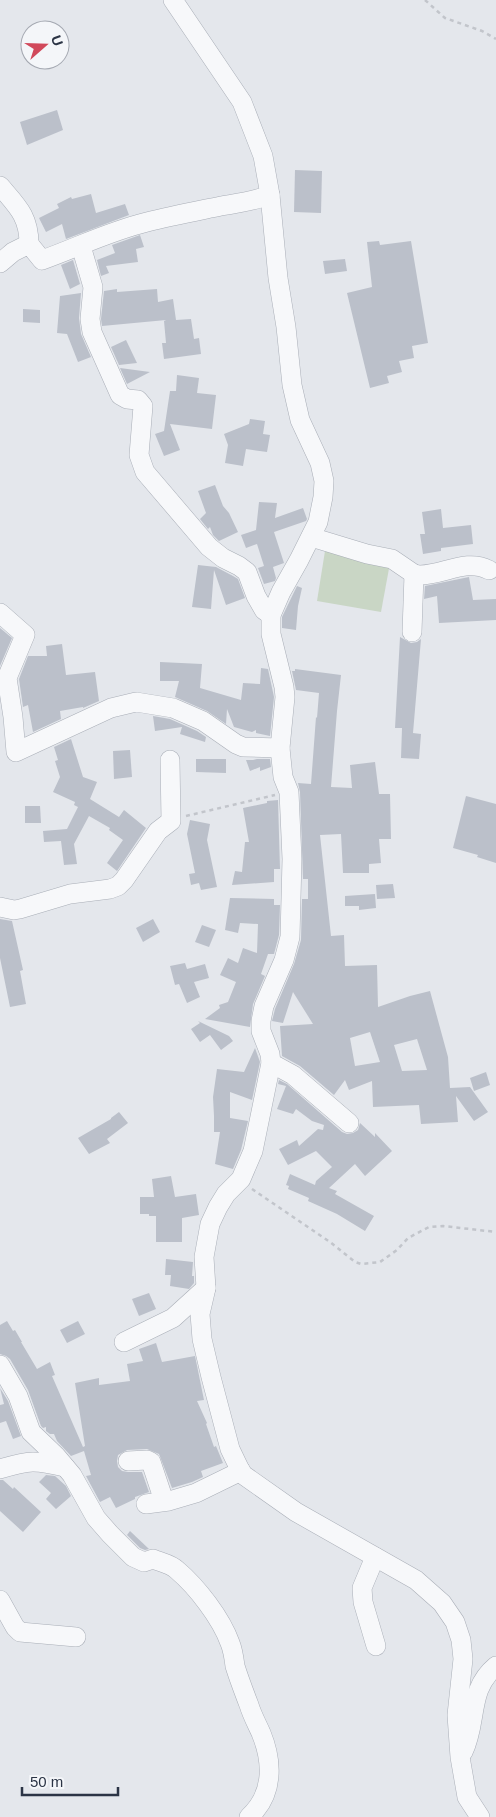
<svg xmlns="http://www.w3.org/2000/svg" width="496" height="1817" viewBox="0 0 496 1817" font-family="Helvetica,sans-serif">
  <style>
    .green { fill: #c9d6c5 }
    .building { fill: #bbc0ca; fill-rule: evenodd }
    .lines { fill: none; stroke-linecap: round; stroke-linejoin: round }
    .minor-casing { stroke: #a9aeb7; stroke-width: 20 }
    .path { stroke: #c2c5cb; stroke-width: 2.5; stroke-dasharray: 4 4; stroke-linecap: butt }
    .minor { stroke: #f7f8fa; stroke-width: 19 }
  </style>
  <rect width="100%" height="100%" fill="#e4e7ec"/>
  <polygon class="green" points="325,551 390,563 381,612 317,601"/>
  <g class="building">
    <polygon points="57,110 63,130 27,145 20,122"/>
    <polygon points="295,170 322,171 321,213 294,212"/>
    <polygon points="91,194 96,213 125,204 129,215 66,239 62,224 46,232 39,218 59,208 57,204 71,197 72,199"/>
    <polygon points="140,235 144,247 136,249 138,262 106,266 109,273 101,276 97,260 115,253 112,245"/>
    <polygon points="379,241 380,245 411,241 428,343 412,346 414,358 399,361 402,372 387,376 389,383 370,388 347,293 372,287 367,242"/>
    <polygon points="345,259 347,271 325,274 323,261"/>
    <polygon points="73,260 80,284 70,289 61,265"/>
    <polygon points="117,289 117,292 157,289 158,302 173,299 176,320 191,319 194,339 199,338 201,354 164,359 162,343 166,343 164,321 166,320 102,326 101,319 104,291"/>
    <polygon points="81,293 79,318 81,334 91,357 78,362 67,334 57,333 60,296"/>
    <polygon points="23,309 40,310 40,323 23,322"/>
    <polygon points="126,340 137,363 119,365 111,347"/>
    <polygon points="120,368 150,372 127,384"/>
    <polygon points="177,375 199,378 197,393 216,395 212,429 170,424 180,450 164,456 155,434 164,431 170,391 176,391"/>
    <polygon points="250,419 265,421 263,434 270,435 267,452 246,449 243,466 225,463 228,445 224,434 249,424"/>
    <polygon points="215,485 223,506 229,513 238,532 219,541 213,535 210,527 208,529 200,519 206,513 198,491"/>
    <polygon points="259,502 277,503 275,518 303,508 307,519 306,521 274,532 284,563 273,567 276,578 275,581 264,584 258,568 264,566 257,544 246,548 241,535 256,530"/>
    <polygon points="441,509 443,528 471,525 473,544 441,548 441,551 423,554 420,534 425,534 422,512"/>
    <polygon points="198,565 216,567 233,576 238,579 245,598 226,605 214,570 211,609 192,607"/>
    <polygon points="469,577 473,600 496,599 496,620 439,623 437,596 424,599 425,586"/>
    <polygon points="297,586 302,588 298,606 296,630 282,628 282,617"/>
    <polygon points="0,628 12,638 0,666"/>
    <polygon points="400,637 411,643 417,642 421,639 413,733 421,734 419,759 401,758 402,728 395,728"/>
    <polygon points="62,644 66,675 95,672 99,701 83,708 83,707 60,711 61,719 33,732 28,705 23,707 19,679 28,656 47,656 46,646"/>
    <polygon points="160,662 202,664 200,688 241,700 243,683 260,684 261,668 268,669 274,697 270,736 256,733 256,730 252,732 234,727 227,709 226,724 207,711 175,697 179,681 160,681"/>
    <path d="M295,669L341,675L337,711L331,787L352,788L350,765L375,762L379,794H390L391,839H379L381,863L369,864V873H343L341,834L320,835L331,936L344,935L345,966L377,965L378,1007L410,996L430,991L448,1057L450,1088L470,1087L488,1112L474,1121L456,1096L458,1122L421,1124L419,1105L373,1107L372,1081L349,1090L345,1080L334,1095L300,1066L282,1056L280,1026L313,1024L293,992L283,1023L272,1021L275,1009L294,964L301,940L302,899H308V879H303L300,792L298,783L311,784L316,717L317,718L319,693L296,690L292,671H295ZM370,1032L380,1062L355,1066L350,1038ZM417,1039L427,1070L402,1071L394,1045Z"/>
    <polygon points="153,716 170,719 197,731 206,737 205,742 180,734 182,727 155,731"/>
    <polygon points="71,739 83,777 97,782 90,799 119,817 124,810 146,828 117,871 107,863 123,840 109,830 110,828 89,816 74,844 77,864 64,865 61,841 44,842 43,831 67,829 78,807 74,805 75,802 53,792 60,777 55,761 58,760 54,747"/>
    <polygon points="130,750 132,777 114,779 113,751"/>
    <polygon points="196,759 226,759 226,773 196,772"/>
    <polygon points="253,759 270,759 271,767 260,771 260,767 250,771 246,760 257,760"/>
    <polygon points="466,796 496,804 496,863 477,857 478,855 453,848"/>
    <polygon points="278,800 280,869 274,869 274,882 232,885 235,871 242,872 245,842 249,842 243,808 267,803 267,801"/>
    <polygon points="25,806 40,806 41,823 25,823"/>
    <polygon points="190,820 210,824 207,840 217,887 201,890 199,883 191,885 189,874 195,873 187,834"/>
    <polygon points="393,884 395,898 377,899 376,885"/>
    <polygon points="375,894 376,908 359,910 359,906 345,906 345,896"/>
    <polygon points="230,898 274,899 274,905 280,905 279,935 274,954 268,954 261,974 265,976 253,1004 250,1027 205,1019 220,1008 219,1005 228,1002 236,982 220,975 228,958 238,963 243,948 257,953 258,924 240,923 238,933 225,930"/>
    <polygon points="0,919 12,921 23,970 20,971 26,1004 10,1007 0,958"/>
    <polygon points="153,919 160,932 143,942 136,928"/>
    <polygon points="202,925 216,930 209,947 195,942"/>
    <polygon points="185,963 187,969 205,964 209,978 194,982 200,997 187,1003 179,984 175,985 170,966"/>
    <polygon points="198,1021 229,1036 233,1041 221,1050 210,1035 200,1042 191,1029 200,1023"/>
    <polygon points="255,1048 260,1062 252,1100 230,1092 230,1118 248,1121 241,1150 233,1169 215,1164 220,1132 214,1132 214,1116 213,1097 217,1069 244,1072"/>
    <polygon points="486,1072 490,1085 474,1091 470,1078"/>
    <polygon points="279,1080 287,1084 342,1132 347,1134 353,1133 358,1130 360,1123 375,1137 375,1133 392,1151 365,1176 355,1164 329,1188 337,1191 335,1194 374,1216 365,1231 337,1214 308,1201 309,1198 288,1189 289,1186 286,1185 290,1174 315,1185 316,1181 332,1167 316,1151 288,1165 279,1149 297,1140 299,1146 318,1129 323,1130 324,1125 312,1121 296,1109 293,1114 277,1109 286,1086 278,1084"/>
    <polygon points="119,1112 128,1123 107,1139 110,1143 89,1154 78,1138 111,1119 111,1118"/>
    <polygon points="171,1176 175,1197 196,1194 199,1215 182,1218 182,1242 156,1242 156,1216 149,1216 149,1214 140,1214 140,1197 154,1197 152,1179"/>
    <polygon points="166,1259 193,1262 192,1276 194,1276 194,1283 189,1289 170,1286 171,1275 165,1275"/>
    <polygon points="149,1293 156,1309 139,1316 132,1299"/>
    <polygon points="7,1321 13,1331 15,1330 22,1342 21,1342 37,1369 50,1362 55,1375 52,1376 83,1447 85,1446 75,1383 99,1378 99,1385 130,1381 127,1364 143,1361 139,1349 156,1343 162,1362 195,1356 204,1400 197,1401 207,1423 206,1424 214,1447 216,1446 223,1463 201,1471 203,1477 192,1482 172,1488 159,1454 147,1449 127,1450 118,1455 117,1461 118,1467 122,1471 128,1472 142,1472 149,1492 135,1497 135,1499 116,1508 110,1497 100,1502 86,1476 91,1475 84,1451 71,1456 57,1441 54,1434 50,1434 46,1431 46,1427 43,1428 41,1426 28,1390 10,1359 6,1356 0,1354 0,1325"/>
    <polygon points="78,1321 85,1334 67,1343 60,1330"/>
    <polygon points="0,1388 8,1401 21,1436 13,1439 6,1421 0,1423 0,1405 4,1404"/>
    <polygon points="46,1475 55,1476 66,1486 71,1496 56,1509 46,1499 51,1493 39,1482"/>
    <polygon points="0,1480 3,1480 13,1489 14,1487 41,1512 23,1532 0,1511"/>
    <polygon points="130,1531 149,1549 145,1550 140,1548 127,1535"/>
  </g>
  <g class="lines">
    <g class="minor-casing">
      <g id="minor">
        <polyline points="173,0 242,102 263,156 270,195 278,278 286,327 292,385 300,420 320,463 324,481 323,497 318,522 299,560 281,592 271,615 271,634 284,687 285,697 280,748 283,777 289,792 292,859 290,937 284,960 264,1006 261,1021 261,1031 270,1054 271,1063 253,1151 241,1179 226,1194 218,1207 210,1224 204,1257 206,1288 200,1314 202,1339 211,1377 230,1449 242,1474 296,1512 416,1580 442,1603 455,1622 461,1640 463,1659 457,1715 460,1757 467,1797 480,1817"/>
        <path d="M0,186C17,206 29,216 29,244"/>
        <polyline points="81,246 93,287 90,319 92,332 120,395 127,399 138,400 143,406 139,455 145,472 209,547 223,558 239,566 247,572 256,596 264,610 271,615"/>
        <path d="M0,263L13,252L29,244L42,260C78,247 110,231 147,222C171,216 197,211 221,206C238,203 254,201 270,195"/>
        <path d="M311,537L367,554L392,559L414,574L420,575C444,575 466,558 489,570"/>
        <polyline points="0,613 25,635 7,678 13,717 16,752 111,708 136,702 173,708 203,721 236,744 243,747 280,748"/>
        <polyline points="412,632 414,574"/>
        <polyline points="0,907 14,910 20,909 70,894 110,889 118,886 124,880 158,831 171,821 170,760"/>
        <polyline points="271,1063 293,1075 349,1123"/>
        <polyline points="124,1342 173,1318 206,1288"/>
        <path d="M0,1365L18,1396L31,1432L56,1456L72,1475L96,1518L110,1534L133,1557L144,1562L153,1559C160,1562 171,1564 177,1570C197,1587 221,1618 230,1643C233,1650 234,1658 235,1666C239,1679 244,1692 249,1705C252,1715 257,1724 261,1733C273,1762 274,1794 249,1817"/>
        <polyline points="128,1461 147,1460 151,1462 164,1501"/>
        <path d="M0,1469C30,1460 35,1460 65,1467"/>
        <polyline points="146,1504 169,1501 196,1493 241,1471"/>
        <polyline points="375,1557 362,1588 363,1602 376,1646"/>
        <polyline points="0,1600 15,1627 20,1632 76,1637"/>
        <path d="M463,1752C478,1722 467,1690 496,1666"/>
      </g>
    </g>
    <g class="path">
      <polyline points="425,0 445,18 482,31 496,39"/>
      <polyline points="186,816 275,795"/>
      <polyline points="252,1189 330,1242 355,1262 361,1264 380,1262 397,1250 408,1238 429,1227 443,1226 496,1232"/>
    </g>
    <use href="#minor" class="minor"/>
  </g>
  <g transform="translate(45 45) rotate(70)"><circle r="24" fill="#f4f6f9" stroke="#a4a8b1"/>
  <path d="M0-4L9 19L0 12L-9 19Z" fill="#d1495b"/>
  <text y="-8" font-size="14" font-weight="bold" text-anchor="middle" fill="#2b3445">U</text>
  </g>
  <path d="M22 1787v8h96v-8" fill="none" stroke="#2b3445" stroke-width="2.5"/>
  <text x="30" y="1787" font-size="15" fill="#2b3445" stroke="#f4f6f9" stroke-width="4" paint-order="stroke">50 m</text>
</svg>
